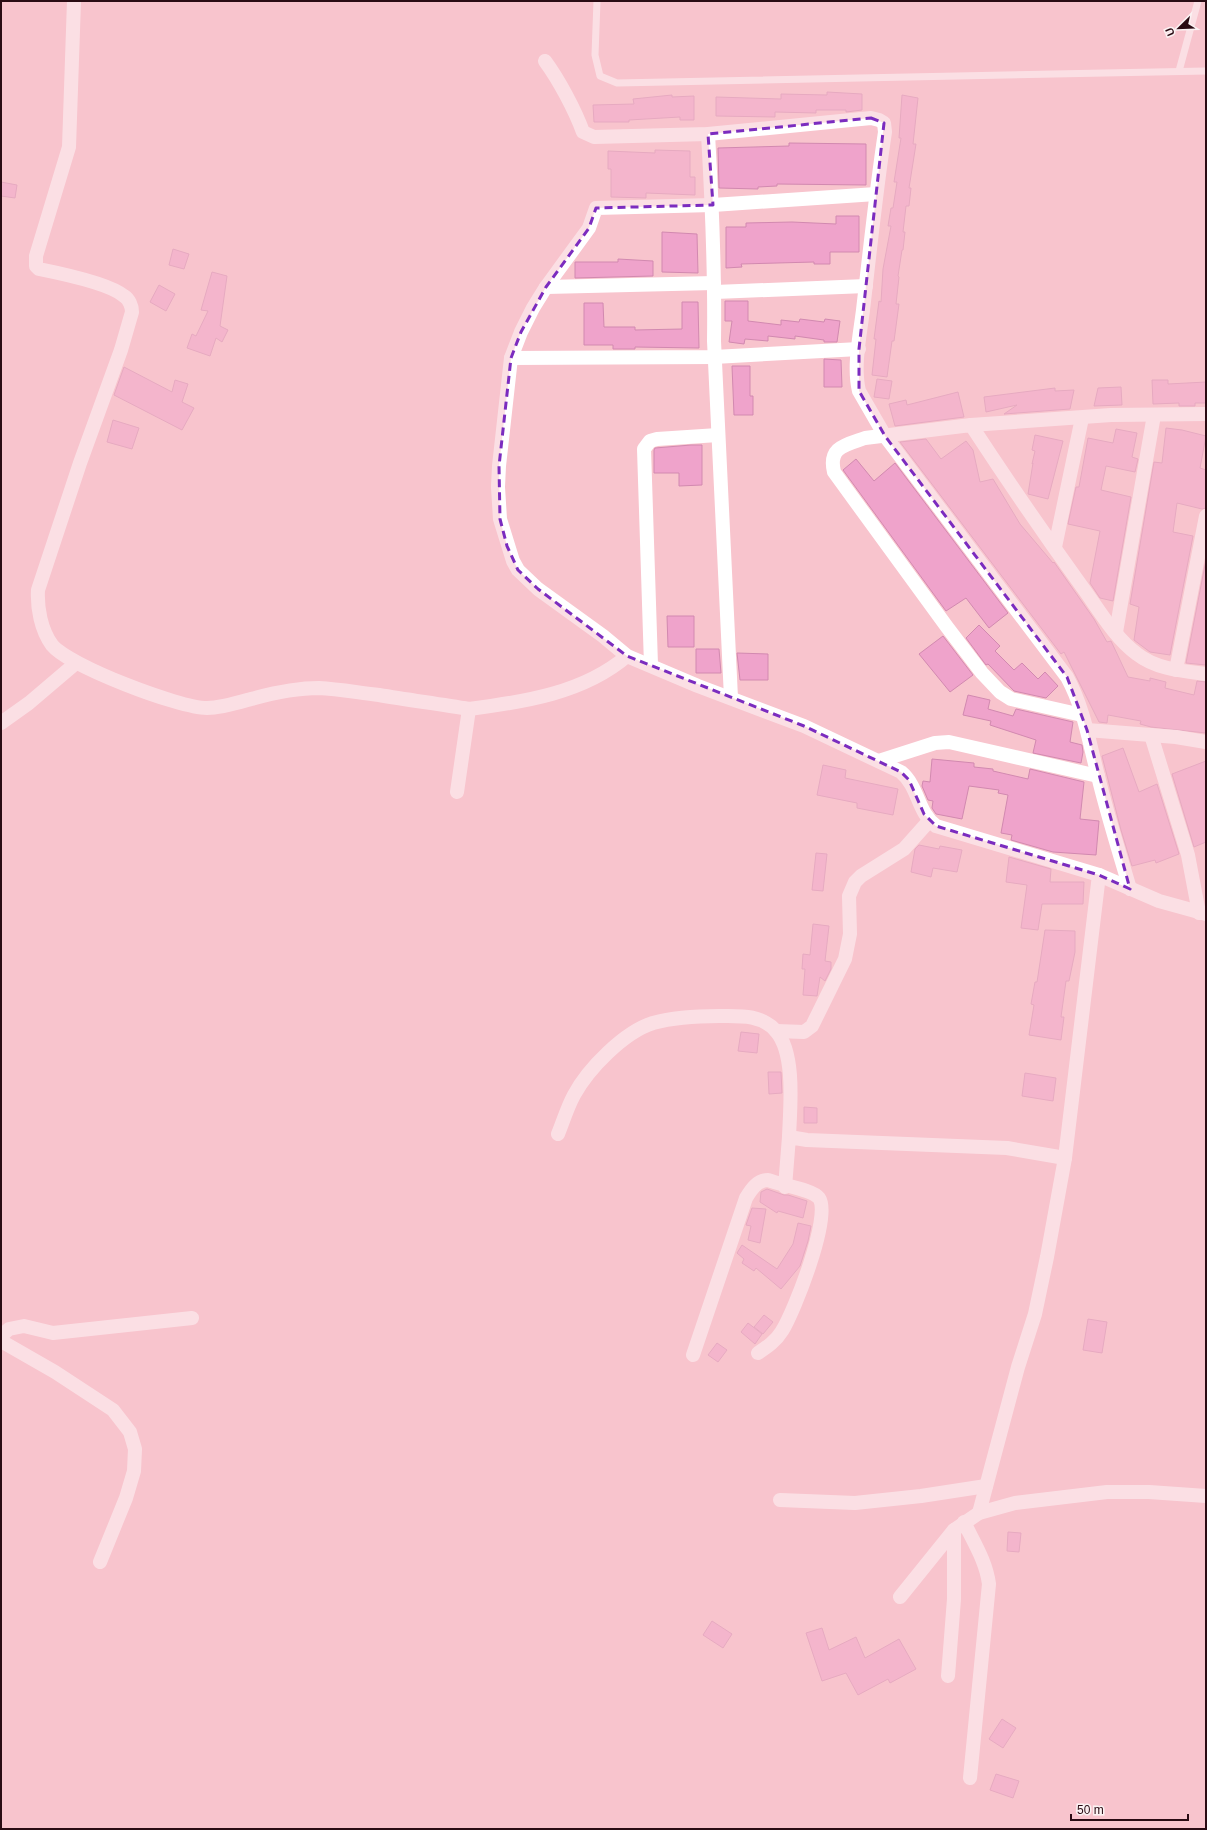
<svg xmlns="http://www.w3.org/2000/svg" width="1207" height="1830" viewBox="0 0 1207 1830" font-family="Arial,sans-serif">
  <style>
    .building { fill: #efa3cb; stroke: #d289b0 }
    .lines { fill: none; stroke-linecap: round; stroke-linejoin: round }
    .lane { stroke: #fff; stroke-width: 7 }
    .street { stroke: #fff; stroke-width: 14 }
    .marked { fill: none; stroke: #7b2cbf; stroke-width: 3; stroke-dasharray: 8 5; stroke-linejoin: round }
  </style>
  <rect width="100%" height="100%" fill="#f8c4cd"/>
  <g class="building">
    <polygon points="827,92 862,94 862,110 846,112 846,110 816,110 816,113 775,112 775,117 716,116 716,97 781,99 781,94 827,95"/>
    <polygon points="672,95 672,97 694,96 694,120 680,120 680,117 629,120 629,122 594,122 593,105 634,104 633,99"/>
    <polygon points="902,95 918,98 913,144 916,144 909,188 911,188 909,206 906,206 903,232 905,232 903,250 902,250 898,276 899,277 896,304 899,304 894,341 892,341 887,377 872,375 876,339 874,339 879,301 881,302 883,269 891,226 888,226 891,208 893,208 897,182 894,182 901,138 899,138"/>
    <polygon points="789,143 866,144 866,185 777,184 777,186 758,187 758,189 719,188 718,148 789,146"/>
    <polygon points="655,150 690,151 690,177 695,177 695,195 646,193 646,198 611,197 611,169 608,169 608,151 655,153"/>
    <polygon points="1,182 17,185 15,198 1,196"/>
    <polygon points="836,216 859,216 859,252 830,252 830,264 814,264 814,262 741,264 742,267 726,268 726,227 746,227 746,223 792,222 836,224"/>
    <polygon points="662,232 697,234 698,273 662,272"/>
    <polygon points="173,249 189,254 184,269 169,265"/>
    <polygon points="618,259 653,261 653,276 575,278 575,262 618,262"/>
    <polygon points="212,272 227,276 220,326 228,330 222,342 216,338 210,356 187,348 192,334 196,336 208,311 201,310"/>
    <polygon points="159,285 175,294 166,311 150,302"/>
    <polygon points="725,301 748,301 748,321 781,325 781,320 799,322 800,319 824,322 825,319 840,321 837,342 824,342 824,340 795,336 795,339 768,336 768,341 745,339 744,344 729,342 732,321 725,321"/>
    <polygon points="682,302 698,302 699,348 635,347 635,349 613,349 613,345 584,345 584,303 603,303 604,327 635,327 635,330 682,329"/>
    <polygon points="824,359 841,360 842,387 824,387"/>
    <polygon points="732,366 750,366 750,396 753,396 753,415 734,415"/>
    <polygon points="124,367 172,392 175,380 188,384 182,402 194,408 182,430 114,395"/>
    <polygon points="877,379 892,381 889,399 874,397"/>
    <polygon points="1152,380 1168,380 1168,384 1206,382 1206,403 1195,403 1195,406 1179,406 1179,403 1153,404"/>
    <polygon points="1121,387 1122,405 1094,406 1098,388"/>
    <polygon points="1055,388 1055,391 1074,390 1070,409 1004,414 1017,405 986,412 984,397"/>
    <polygon points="958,392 964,417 895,426 889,404 906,400 907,405"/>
    <polygon points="113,420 139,428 132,449 107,442"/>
    <polygon points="1166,428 1182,430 1206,436 1200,468 1206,470 1206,508 1202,509 1177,503 1173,532 1193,536 1170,655 1150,652 1134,640 1139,607 1130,604 1154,462 1162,463"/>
    <polygon points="1116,429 1137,433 1132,457 1138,459 1135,472 1106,466 1101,490 1131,497 1113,601 1100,598 1090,583 1100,531 1068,524 1076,487 1079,487 1088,438 1113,443"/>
    <polygon points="1035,435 1063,441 1048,499 1028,494 1033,463 1032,464 1035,451 1032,450"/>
    <polygon points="926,439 941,459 966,441 973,450 980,482 993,479 1020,524 1053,563 1054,562 1094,619 1107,642 1111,641 1128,677 1150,681 1150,678 1166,682 1165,688 1194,695 1197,681 1206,682 1206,733 1151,727 1140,724 1141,721 1108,715 1107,723 1099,722 1064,652 1061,654 900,442"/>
    <polygon points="691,445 702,445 702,485 679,486 679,473 654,473 654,450 655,448"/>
    <polygon points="856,459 874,481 895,463 1008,613 989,628 966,598 946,611 843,470"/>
    <polygon points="1206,560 1206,665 1186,663"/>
    <polygon points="667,616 694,616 694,647 668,647"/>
    <polygon points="979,625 1000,646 995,651 1014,670 1022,663 1038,679 1045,672 1058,686 1046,698 1014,691 988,664 986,665 966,638"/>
    <polygon points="943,636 973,675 950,692 919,654"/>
    <polygon points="696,649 719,649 721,673 696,673"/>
    <polygon points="737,653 768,654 768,680 740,680"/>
    <polygon points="968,695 990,700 988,709 1013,716 1016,709 1073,722 1070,742 1082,745 1083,752 1081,763 1033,753 1036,740 990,725 991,721 963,715"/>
    <polygon points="1123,748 1139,792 1157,784 1179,854 1156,863 1155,860 1132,866 1121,830 1102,756"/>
    <polygon points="932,759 974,763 974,767 993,769 993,771 1028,779 1030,769 1084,782 1080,819 1099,821 1096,855 1053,852 1011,840 1012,835 1001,833 1008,795 998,793 999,790 969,786 962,819 936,814 932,808 933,801 928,800 922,786 923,781 930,782"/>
    <polygon points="1206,761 1206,842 1194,847 1172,774"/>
    <polygon points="823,765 846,770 845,778 898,789 893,815 857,808 857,803 817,795"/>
    <polygon points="919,845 939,849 940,846 962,850 957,872 933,868 931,877 911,872 915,849"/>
    <polygon points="816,853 827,854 823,891 812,890"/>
    <polygon points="1009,857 1051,869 1050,882 1084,882 1083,904 1042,904 1038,930 1021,928 1027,885 1006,882"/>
    <polygon points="813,924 829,926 825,961 831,962 831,969 825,981 820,977 817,996 803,995 805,969 802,969 803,954 810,955"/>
    <polygon points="1045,930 1075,931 1075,952 1069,981 1066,981 1061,1017 1064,1017 1061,1040 1029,1035 1034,1005 1031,1004 1035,982 1037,982"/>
    <polygon points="741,1032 759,1034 757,1053 738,1051"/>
    <polygon points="768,1072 781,1072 782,1093 769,1094"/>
    <polygon points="1025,1073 1056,1078 1053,1101 1022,1096"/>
    <polygon points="804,1107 817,1108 817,1123 804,1123"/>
    <polygon points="767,1189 784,1195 788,1195 807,1201 803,1218 778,1211 777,1213 760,1202 761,1192"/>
    <polygon points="752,1208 766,1209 760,1243 748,1240 751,1226 746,1225"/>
    <polygon points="798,1223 811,1226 808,1241 800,1266 781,1289 756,1268 754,1271 742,1263 744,1259 737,1253 742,1245 777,1269 793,1244"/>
    <polygon points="764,1315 773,1322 763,1334 754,1327"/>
    <polygon points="1088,1319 1107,1322 1102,1353 1083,1350"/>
    <polygon points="748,1323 762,1334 755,1344 741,1332"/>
    <polygon points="717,1343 727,1350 718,1362 708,1355"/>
    <polygon points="1008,1532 1021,1533 1019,1552 1007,1551"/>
    <polygon points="712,1621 732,1634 723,1648 703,1635"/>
    <polygon points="822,1628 829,1650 856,1637 865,1658 899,1639 916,1669 890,1683 888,1679 858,1695 846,1673 822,1681 806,1633"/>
    <polygon points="1002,1719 1016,1728 1003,1748 989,1739"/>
    <polygon points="996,1774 1019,1781 1013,1798 990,1790"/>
  </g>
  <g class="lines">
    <g class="lane">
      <polyline points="597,1 595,55 600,76 617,83 1206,71"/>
      <polyline points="1179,71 1198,1"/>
    </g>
    <g class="street">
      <path d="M74,1L69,147L36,256V266L39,269C59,273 109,283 124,296C129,299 132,306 132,312L121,350L80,463L38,590C37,608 41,630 52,645C69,666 179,708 207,708C221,708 237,703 251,699C273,693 296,688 319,688C339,689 360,693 379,695C409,700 439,704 469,709C524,702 584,693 627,656"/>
      <path d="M545,61C559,80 575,110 583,132L594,137L708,134L871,118L879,120L884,123L885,132C876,191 870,250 863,310C860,335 853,366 859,391L885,436L1067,677C1084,708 1089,742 1098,776C1107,814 1119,851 1130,889"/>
      <path d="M708,134C712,203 715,272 714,341L731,698"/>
      <path d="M876,194L713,205L596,208L589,228L546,287L533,308L521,332L511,358L499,466L498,487L500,519L513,561L518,570L538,589L603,636L627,656L698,686L804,726L901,772C919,787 917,812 936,826L1099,875L1159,901L1206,914"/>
      <polyline points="546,287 714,283"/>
      <polyline points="715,292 866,286"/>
      <polyline points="511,358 714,357 859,349"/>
      <polyline points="971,425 1111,415 1206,414"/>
      <polyline points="1055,547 1082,418"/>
      <polyline points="1116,632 1154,415"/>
      <polyline points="651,665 644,449 650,441 657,439 718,435"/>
      <polyline points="1176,670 1206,516"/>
      <path d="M1082,715L1011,699L1000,692L982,673L947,627L834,472C828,447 845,445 865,438L971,425C1007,480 1044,534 1083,588C1099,610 1115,638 1137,654C1156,669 1182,671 1206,674"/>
      <polyline points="1,723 29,703 76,663"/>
      <polyline points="1087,730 1176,737 1206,742"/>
      <polyline points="1151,735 1188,855 1199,913"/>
      <polyline points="879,761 935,743 949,742 1098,776"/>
      <polyline points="457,792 469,709"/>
      <polyline points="776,1031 804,1032 812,1026 845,959 850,934 849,896 855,882 861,876 904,849 929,821"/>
      <path d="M558,1134C563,1122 567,1108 574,1095C588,1069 624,1032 653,1023C675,1017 697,1016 719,1016C739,1016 761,1014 776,1031C796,1054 790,1109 789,1137"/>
      <polyline points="785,1187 789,1137 807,1140 1007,1148 1065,1158"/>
      <polyline points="1,1336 9,1329 24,1326 53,1333 192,1318"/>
      <polyline points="1,1341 55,1372 113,1410 130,1432 135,1449 134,1471 126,1498 100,1562"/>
      <path d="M693,1355L746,1198C751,1190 757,1180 768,1180C780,1185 812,1189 819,1198C832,1216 794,1312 782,1331C776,1341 767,1347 758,1353"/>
      <polyline points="780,1500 855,1503 921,1496 986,1486"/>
      <polyline points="979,1513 1018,1367 1035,1314 1047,1257 1065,1158 1099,875"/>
      <path d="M964,1522C974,1543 986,1561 989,1584L970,1778"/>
      <polyline points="900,1597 954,1530 979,1513 1015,1503 1107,1492 1149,1492 1206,1496"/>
      <polyline points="948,1676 954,1599 954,1530"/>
    </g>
  </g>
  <path d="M0 0H1207V1830H0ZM871,118L884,123L859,349V391L885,436L1067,677L1087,730L1130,889L1099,875L936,826L924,814L909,780L901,772L804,726L627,656L538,589L518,570L507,546L500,519L499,466L511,358L521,332L546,287L589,228L596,208L713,205L708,134Z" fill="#f8c4cd" fill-opacity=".55" fill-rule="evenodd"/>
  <path class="marked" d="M871,118L884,123L859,349V391L885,436L1067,677L1087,730L1130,889L1099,875L936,826L924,814L909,780L901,772L804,726L627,656L538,589L518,570L507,546L500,519L499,466L511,358L521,332L546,287L589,228L596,208L713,205L708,134Z"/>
  <rect width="1207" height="1830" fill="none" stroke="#2a0b13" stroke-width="4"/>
  <g transform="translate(1179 28) rotate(247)" stroke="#fbf2f3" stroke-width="3" paint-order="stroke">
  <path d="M0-3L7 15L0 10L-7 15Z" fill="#2a0b13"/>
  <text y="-6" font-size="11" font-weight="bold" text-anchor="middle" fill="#2a0b13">U</text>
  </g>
  <path d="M1071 1814v6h117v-6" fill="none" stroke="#2a0b13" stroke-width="2"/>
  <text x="1077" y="1814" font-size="12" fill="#2a0b13" stroke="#fbf2f3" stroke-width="3" paint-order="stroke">50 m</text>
</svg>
